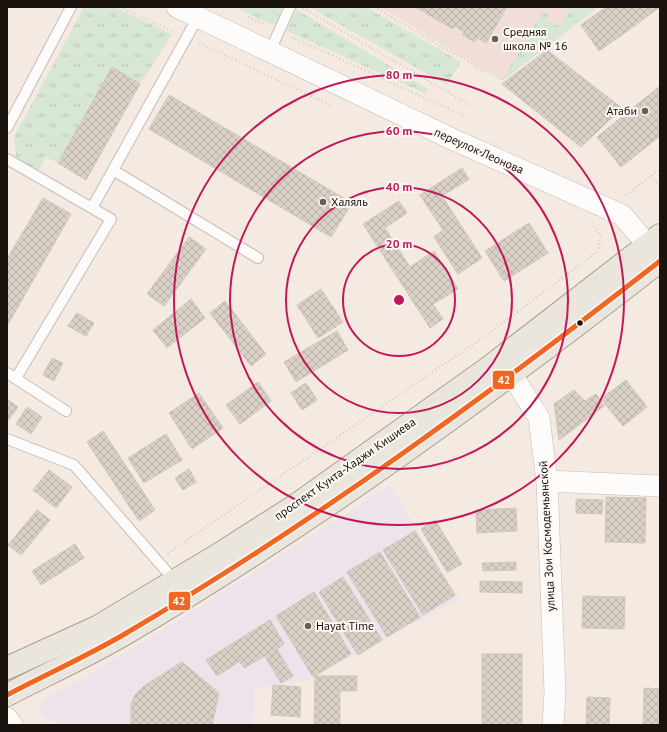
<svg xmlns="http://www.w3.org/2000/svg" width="667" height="732" viewBox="0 0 667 732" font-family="'PT Sans',sans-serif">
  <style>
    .commercial { fill: #ede3eb }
    .education { fill: #f1ded8 }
    .grass { fill: url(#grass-tufts) }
    .building { fill: url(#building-cross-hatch); stroke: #cfc7bf }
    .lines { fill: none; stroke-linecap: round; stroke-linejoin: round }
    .service-casing { stroke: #c6bdb6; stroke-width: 12 }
    .minor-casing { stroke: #c6bdb6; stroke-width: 22 }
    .primary-casing { stroke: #aaa08f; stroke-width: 24 }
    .path { stroke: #d0cdca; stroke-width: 2.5; stroke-dasharray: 1 3; stroke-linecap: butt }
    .service { stroke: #fdfcfa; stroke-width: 10 }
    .minor { stroke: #fdfcfa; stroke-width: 21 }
    .primary { stroke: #eae5dd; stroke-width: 22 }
    .bus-1-casing { stroke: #fef9f5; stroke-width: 8 }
    .bus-1 { stroke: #f26522; stroke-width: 5 }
    .ring { fill: none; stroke: #c2185b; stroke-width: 2 }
    .poi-dot { fill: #665e57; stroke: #fef9f5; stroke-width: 1.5 }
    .bus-dot { fill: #1a120c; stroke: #fef9f5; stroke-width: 1.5 }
    .labels { text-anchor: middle; stroke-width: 4; stroke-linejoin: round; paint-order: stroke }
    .poi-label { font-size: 12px; fill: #1a120c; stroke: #fef9f5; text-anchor: start }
    .street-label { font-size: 12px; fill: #1a120c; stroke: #fef9f5 }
    .centre { fill: #c2185b; stroke: #fef9f5; stroke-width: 2 }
    .ring-label { font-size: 12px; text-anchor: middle; font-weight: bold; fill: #c2185b; stroke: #fef9f5; stroke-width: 4; stroke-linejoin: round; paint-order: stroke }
    .line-badge { stroke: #fef9f5; stroke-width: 1.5 }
    .badge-label { font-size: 11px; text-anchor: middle; font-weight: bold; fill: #fff }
  </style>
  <defs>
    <pattern id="grass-tufts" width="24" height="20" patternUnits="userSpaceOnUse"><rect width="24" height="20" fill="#d8e7d5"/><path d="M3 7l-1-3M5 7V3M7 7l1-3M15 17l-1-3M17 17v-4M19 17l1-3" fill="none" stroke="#b9c5b6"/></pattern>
    <pattern id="building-cross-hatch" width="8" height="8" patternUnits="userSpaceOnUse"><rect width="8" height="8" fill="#d9d1c6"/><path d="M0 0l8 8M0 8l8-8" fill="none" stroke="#bab2a9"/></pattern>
  </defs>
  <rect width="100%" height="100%" fill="#f4eae1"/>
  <polygon class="commercial" points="390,485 459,599 308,680 254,688 253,725 103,725 58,723 46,720 40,713 40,704 47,696 80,680 171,625"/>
  <polygon class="education" points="380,7 598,7 502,81"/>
  <g class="grass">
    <polygon points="84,7 114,7 172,34 140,84 112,68 58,163 46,157 39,170 16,158 14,137"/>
    <polygon points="234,7 282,7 276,23 271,24"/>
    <polygon points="309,7 366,7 461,62 447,85"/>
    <polygon points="561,7 598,7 502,81 543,11 549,14 546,21 560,27 569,12"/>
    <polygon points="296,9 428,89 426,94 287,31"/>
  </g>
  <g class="building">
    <polygon points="415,7 507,7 486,43 478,38 475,42 462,35 464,32 455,26 453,29"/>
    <polygon points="606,7 609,7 626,32 599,51 581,25"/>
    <polygon points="609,7 660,7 626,32"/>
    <polygon points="547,50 622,108 581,147 502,84"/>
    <polygon points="112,67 140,84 86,180 58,163"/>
    <polygon points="660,86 660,136 621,167 597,137"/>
    <polygon points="169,95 352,203 331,237 149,129"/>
    <polygon points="462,168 469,179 442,196 482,258 458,274 434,237 443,230 420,195"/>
    <polygon points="43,198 71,214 7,326 7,259"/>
    <polygon points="399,201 407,213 385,228 410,267 434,251 458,289 433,304 443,319 430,328 363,224"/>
    <polygon points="529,223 548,253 504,281 485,251"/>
    <polygon points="189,237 206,249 164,306 147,294"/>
    <polygon points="321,289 343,322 318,338 297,305"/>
    <polygon points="191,299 205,318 167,348 153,330"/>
    <polygon points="225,301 266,354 251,366 210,313"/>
    <polygon points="77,313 94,323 86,336 68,326"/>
    <polygon points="337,331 348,350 296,382 284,362"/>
    <polygon points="52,358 63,363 54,381 43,375"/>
    <polygon points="626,380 647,407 623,426 601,399"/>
    <polygon points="258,382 271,401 240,424 226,405"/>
    <polygon points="306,383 317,400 302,410 291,393"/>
    <polygon points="574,390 585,401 596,394 604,406 559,440 554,404"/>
    <polygon points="199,393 223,428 192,449 169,413"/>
    <polygon points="7,399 18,407 7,422"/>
    <polygon points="27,407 42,417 31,434 16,424"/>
    <polygon points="103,431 155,510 139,521 87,442"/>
    <polygon points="166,434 182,460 144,483 128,458"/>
    <polygon points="189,469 196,482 183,490 175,478"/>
    <polygon points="49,470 72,487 56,508 33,490"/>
    <polygon points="606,497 646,498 645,543 605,542"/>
    <polygon points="576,499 603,500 602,514 576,513"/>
    <polygon points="516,508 517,531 477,533 476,510"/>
    <polygon points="37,510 50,520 21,555 8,545"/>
    <polygon points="435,520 462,564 447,572 421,529"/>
    <polygon points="415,531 455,595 423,615 383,550"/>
    <polygon points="75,544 84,558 41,585 32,571"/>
    <polygon points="380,552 420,617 387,637 347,572"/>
    <polygon points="516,562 516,570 483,571 482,563"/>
    <polygon points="343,577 382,640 358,655 319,592"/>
    <polygon points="480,581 522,582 522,593 480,592"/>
    <polygon points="314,592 351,654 313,677 276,616"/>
    <polygon points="583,596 625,597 624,629 582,628"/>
    <polygon points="270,620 284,644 277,649 293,676 281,683 265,656 244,668 230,645"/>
    <polygon points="230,645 240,661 217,676 206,660"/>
    <rect x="482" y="654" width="40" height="71"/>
    <polygon points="182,662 219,693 212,725 131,725 131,705 135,695 144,686"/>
    <polygon points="315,676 357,676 357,691 340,691 340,725 314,725"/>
    <polygon points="273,685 301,687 300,717 271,715"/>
    <polygon points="644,688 660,689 660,725 643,725"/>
    <polygon points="587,697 610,698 609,725 586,725"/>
  </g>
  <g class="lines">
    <g class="service-casing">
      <g id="service">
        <polyline points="270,51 290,7"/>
        <polyline points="7,128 71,7"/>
        <polyline points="7,159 111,219 16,378"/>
        <polyline points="113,170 258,258"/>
        <polyline points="92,208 198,17"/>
        <polyline points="7,373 66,411"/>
        <polyline points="7,439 74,465 174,580"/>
      </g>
    </g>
    <g class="minor-casing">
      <g id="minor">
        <polyline points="177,7 452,139 622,215 658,257"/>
        <polyline points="502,359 539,418 547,481 555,692 553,725"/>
        <polyline points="547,481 660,486"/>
        <polyline points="7,718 12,725"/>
      </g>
    </g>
    <g class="primary-casing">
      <g id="primary">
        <polyline points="7,668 97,627 216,556 296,505 488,368 660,235"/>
        <path d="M7,695C45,675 85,657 123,635C311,525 488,395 660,261"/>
      </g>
    </g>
    <g class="path">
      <polyline points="120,7 174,32"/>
      <polyline points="374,7 487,73"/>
      <polyline points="303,8 470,105"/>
      <polyline points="248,17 266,25"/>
      <polyline points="292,37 464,116"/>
      <polyline points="199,43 330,105"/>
      <polyline points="651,176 660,186"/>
      <polyline points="626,195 660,169"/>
      <polyline points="168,553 484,337 598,251 601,235 591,224"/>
    </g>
    <use href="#service" class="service"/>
    <use href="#minor" class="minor"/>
    <use href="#primary" class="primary"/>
    <g class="bus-1-casing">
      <path id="bus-1" d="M7,695C45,675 85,657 123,635C311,525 488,395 660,261"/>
    </g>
    <use href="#bus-1" class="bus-1"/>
  </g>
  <g class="ring">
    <circle cx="399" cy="300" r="56"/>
    <circle cx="399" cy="300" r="113"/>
    <circle cx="399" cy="300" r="169"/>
    <circle cx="399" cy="300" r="225"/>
  </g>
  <g class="poi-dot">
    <circle cx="495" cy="39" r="4"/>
    <circle cx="645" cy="111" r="4"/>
    <circle cx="323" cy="202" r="4"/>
    <circle cx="308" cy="626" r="4"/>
  </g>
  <circle class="bus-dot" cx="580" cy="323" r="3.5"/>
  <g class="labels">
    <g class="poi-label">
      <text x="503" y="36">Средняя<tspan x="503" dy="14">школа № 16</tspan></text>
      <text x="637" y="115" text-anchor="end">Атаби</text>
      <text x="331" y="206">Халяль</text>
      <text x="316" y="630">Hayat Time</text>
    </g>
    <g class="street-label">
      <text transform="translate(479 151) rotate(24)" y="4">переулок Леонова</text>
      <text transform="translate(345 469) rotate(-35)" y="4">проспект Кунта-Хаджи Кишиева</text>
      <text transform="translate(547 536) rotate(-93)" y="4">улица Зои Космодемьянской</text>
    </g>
  </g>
  <circle cx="399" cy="300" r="6" class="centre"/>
  <g class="ring-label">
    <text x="399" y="79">80 m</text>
    <text x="399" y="135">60 m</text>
    <text x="399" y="191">40 m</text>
    <text x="399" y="248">20 m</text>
  </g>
  <g class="line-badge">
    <rect x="492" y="370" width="23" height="20" rx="4" fill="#f26522"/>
    <rect x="168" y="591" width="23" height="20" rx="4" fill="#f26522"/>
  </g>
  <g class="badge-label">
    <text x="504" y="384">42</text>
    <text x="179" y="605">42</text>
  </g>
  <rect width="667" height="732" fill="none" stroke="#1a120c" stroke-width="16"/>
</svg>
